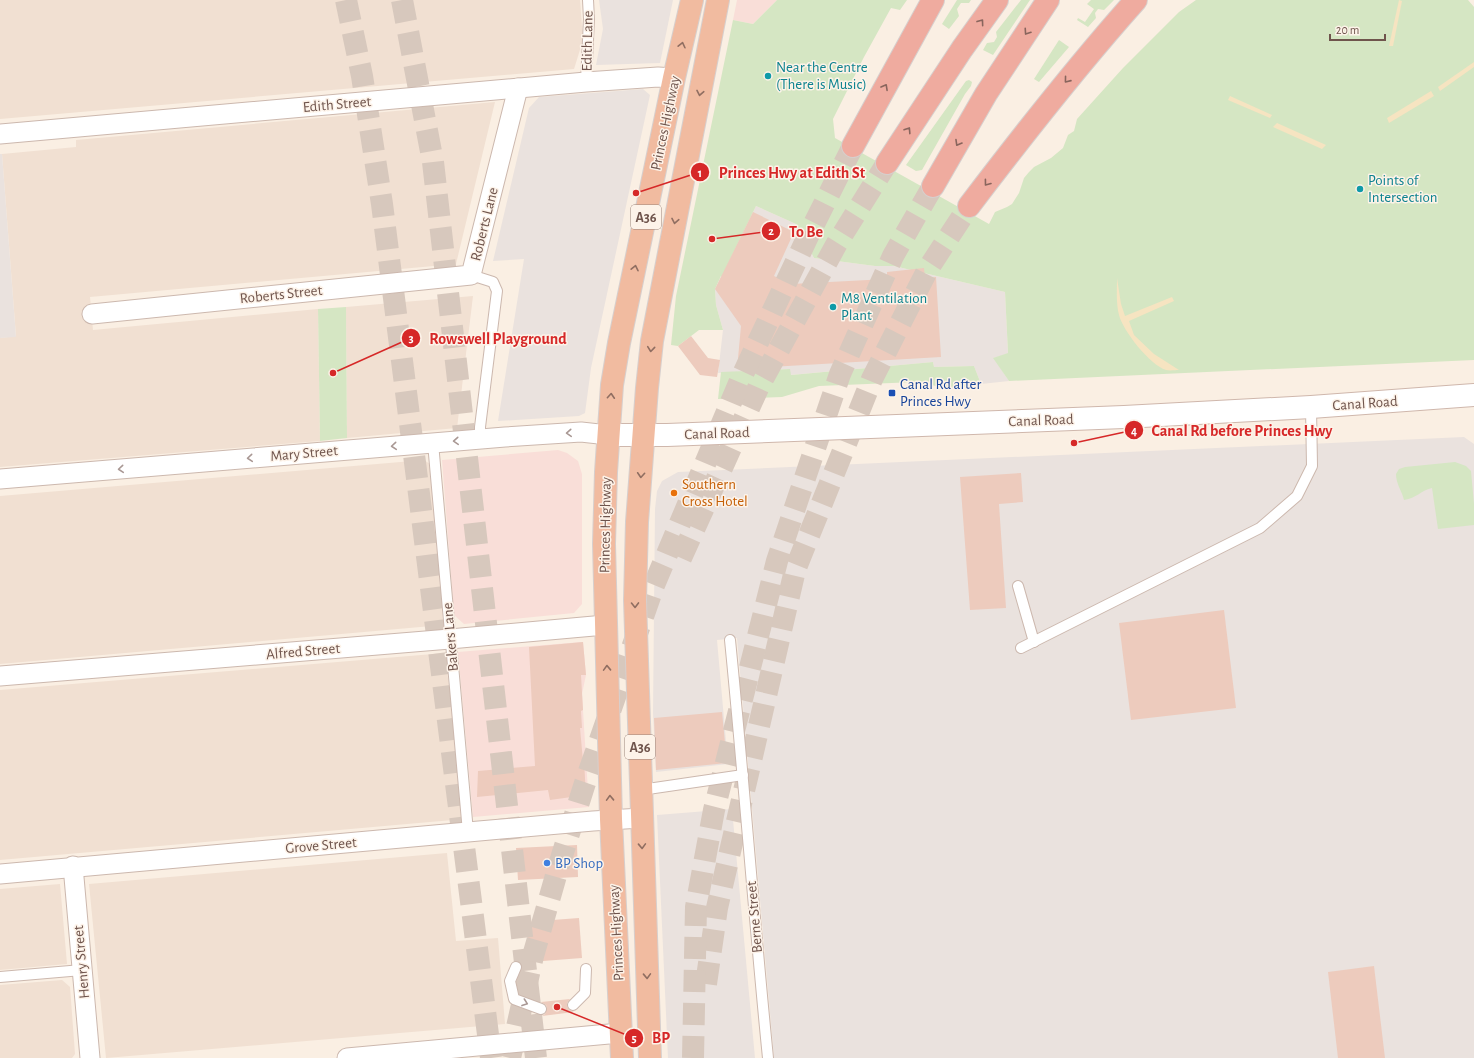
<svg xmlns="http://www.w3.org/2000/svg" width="1474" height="1058" viewBox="0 0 1474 1058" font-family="'Alegreya Sans',sans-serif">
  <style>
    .residential { fill: #f1e0d2 }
    .commercial { fill: #f9ded8 }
    .industrial { fill: #eae2de }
    .green { fill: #d5e6c3 }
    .sand { fill: #f6e4c1 }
    .building { fill: #edcbbd }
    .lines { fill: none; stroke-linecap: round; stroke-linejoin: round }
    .motorway-tunnel { stroke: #d7c8bd; stroke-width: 22; stroke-dasharray: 22 11; stroke-linecap: butt }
    .service-casing { stroke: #ccb8ae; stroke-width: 12 }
    .minor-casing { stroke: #ccb8ae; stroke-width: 21 }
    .secondary-casing { stroke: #cfb7ac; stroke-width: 24 }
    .trunk-casing { stroke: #d7cfcd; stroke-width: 24 }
    .motorway-casing { stroke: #d7cfcd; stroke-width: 24 }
    .service { stroke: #fff; stroke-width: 10 }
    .minor { stroke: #fff; stroke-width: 19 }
    .secondary { stroke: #fff; stroke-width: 22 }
    .trunk { stroke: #f1bba0; stroke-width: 22 }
    .motorway { stroke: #efab9f; stroke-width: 22 }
    .oneway { stroke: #89655d }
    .oneway2 { stroke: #906e61 }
    .oneway3 { stroke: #a99894 }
    .culture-dot { fill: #0f9aa8; stroke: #fdf3e9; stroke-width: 1.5 }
    .transit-dot { fill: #1a4fb4; stroke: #fdf3e9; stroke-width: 1.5 }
    .food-dot { fill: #e8710a; stroke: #fdf3e9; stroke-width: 1.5 }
    .shop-dot { fill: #3f7fe0; stroke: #fdf3e9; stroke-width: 1.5 }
    .labels { text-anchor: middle; stroke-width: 3; stroke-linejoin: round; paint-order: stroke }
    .shield { fill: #fdf3e9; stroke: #9a847b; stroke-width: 1 }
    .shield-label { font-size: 14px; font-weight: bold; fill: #6f544c }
    .street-label { font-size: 15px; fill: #6f544c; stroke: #fdf3e9 }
    .culture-label { font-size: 15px; fill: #0d838f; stroke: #fdf3e9; text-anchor: start }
    .transit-label { font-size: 15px; fill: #164399; stroke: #fdf3e9; text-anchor: start }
    .food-label { font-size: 15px; fill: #c56008; stroke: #fdf3e9; text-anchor: start }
    .shop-label { font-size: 15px; fill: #366cbe; stroke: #fdf3e9; text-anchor: start }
    .leader { fill: none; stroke: #d62828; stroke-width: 1.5 }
    .callout-dot { fill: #d62828; stroke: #fdf3e9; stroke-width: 1.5 }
    .mark-label { font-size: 12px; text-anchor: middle; font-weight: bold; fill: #fff }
    .callout-label { font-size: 16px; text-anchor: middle; font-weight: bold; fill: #d62828; stroke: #fdf3e9; stroke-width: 3; stroke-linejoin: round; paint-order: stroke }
  </style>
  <rect width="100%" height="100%" fill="#faefe3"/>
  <g class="residential">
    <polygon points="0,0 580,0 583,40 574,69 0,119"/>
    <polygon points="495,102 456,264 90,297 93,330 318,309 320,441 0,467 0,338 16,336 2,154 76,147 76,140"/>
    <polygon points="473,296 457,428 347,438 346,307"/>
    <polygon points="424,460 430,464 443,625 0,664 0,496"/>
    <polygon points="445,653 464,819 0,860 0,690"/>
    <polygon points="447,853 456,941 498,938 505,1024 106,1058 89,884"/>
    <polygon points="60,884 67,964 0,970 0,889"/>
    <polygon points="62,980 70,987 75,1054 72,1058 0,1058 0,985"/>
  </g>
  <g class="commercial">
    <polygon points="737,0 777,0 753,24 733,20"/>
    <polygon points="558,450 567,453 578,461 582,474 582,604 574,613 464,624 454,615 442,460"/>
    <polygon points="582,642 583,642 586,675 582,694 589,807 473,817 458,652"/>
  </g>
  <g class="industrial">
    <polygon points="599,0 673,0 660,63 596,65 603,29"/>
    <polygon points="643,89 650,95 591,368 585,413 579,416 498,421 524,259 493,261 529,108 539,97"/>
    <polygon points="0,154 2,154 16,337 0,338"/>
    <polygon points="756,206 796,224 814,258 875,266 894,266 1005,292 1008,354 994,358 1009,381 981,384 974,366 934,367 933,362 790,375 790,369 718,373 723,330 716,305 715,289"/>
    <polygon points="1464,437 1474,444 1474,1058 774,1058 737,638 717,640 728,764 656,772 653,713 655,509 657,491 662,481 678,472"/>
    <polygon points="732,809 755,1058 668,1058 657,815"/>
  </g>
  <g class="green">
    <polygon points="777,0 907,0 900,10 891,8 864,57 833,119 835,138 989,224 995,212 1007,207 1012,204 1019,193 1024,178 1029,172 1034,167 1051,158 1063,148 1068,135 1074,131 1077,119 1123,68 1179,12 1196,0 1468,0 1474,7 1474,360 1009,381 993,358 1008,353 1005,292 894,266 875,266 814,258 796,224 756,206 725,270 726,278 721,276 715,289 716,305 723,330 699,330 678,346 671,345 676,296 733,20 753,24"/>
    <polygon points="957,0 971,0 969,3 961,3 957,9 959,16 949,29 942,24"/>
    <polygon points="1021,0 1030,0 993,55 983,50 987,43 994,42 997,37 996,32"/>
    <polygon points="1091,0 1114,0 1104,10 1098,9 1095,13 1096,18 1088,27 1077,20 1078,18 1085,22 1094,9 1087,4"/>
    <polygon points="1059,40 1069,47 1039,82 1034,79"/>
    <polygon points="969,80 972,82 971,86 965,94 922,170 916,171 906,165 966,81"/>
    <polygon points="346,307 347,438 320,441 318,309"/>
    <polygon points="933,362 934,367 974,366 981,384 980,386 946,388 916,382 819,386 782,397 718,399 721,372 790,369 791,375"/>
    <path d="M1455,462L1466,466L1471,471L1474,504V525L1438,529L1432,488C1420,491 1417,498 1404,500C1402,491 1396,484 1396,474L1399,469L1405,467Z"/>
  </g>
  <g class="sand">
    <polygon points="1399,0 1402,1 1393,46 1389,46"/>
    <polygon points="1474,62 1474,67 1440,91 1438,87"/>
    <polygon points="1431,91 1434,96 1389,123 1387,118"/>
    <polygon points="1230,96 1272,115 1270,118 1228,100"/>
    <polygon points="1277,123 1326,145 1322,149 1273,127"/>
    <path d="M1117,278L1121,304L1125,316L1172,297L1174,301L1129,321L1134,335L1154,354L1179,370C1175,370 1170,371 1166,370C1150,365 1123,331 1119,315C1116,303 1117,290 1117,278Z"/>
  </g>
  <g class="building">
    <polygon points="753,212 794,232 774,276 791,284 887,279 887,272 924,268 925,278 936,277 941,357 737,369 741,326 715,289"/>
    <polygon points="691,336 708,358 720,360 717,377 700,375 678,346"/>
    <polygon points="1021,473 1023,502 999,504 1006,608 970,610 960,477"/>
    <polygon points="1224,610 1236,708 1131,720 1119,623"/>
    <polygon points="583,642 586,675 581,675 583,710 581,711 582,728 580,728 583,761 584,761 586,795 550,800 548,790 477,797 478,771 535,766 529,647"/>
    <polygon points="722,712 727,763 656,770 654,718"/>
    <polygon points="577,845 578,877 518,880 516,848"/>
    <polygon points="579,918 582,958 530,962 526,922"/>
    <polygon points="1374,966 1385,1058 1338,1058 1328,972"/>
    <polygon points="570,999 567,1003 567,1006 569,1010 574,1012 542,1016 545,1014 547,1008 546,1005 541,1002"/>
  </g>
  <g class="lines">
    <g class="motorway-tunnel">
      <polyline points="346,0 362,76 382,204 491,1058"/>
      <polyline points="402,0 433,162 536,1058"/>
      <polyline points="681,558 759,386 836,245 887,163"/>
      <polyline points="706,984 717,908 795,570 872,379 928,269 969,206"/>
      <polyline points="510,1058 533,956 559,865 585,783 654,585 742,376 809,234 853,146"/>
      <polyline points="693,1058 696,907 714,810 777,561 840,374 893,256 933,186"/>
    </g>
    <g class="service-casing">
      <g id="service">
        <polyline points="586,82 589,19 588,0"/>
        <polyline points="471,275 493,282 497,291 480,427 480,439"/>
        <polyline points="433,443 468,832"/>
        <polyline points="1018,586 1034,642"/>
        <path d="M730,640C744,780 754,919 768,1058"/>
        <polyline points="1021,648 1260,528 1297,496 1312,466 1311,407"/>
        <polyline points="641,790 743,775"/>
        <polyline points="516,967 510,981 514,999 541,1009"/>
        <polyline points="0,977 82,970"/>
        <polyline points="573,1005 585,993 586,969"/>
      </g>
    </g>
    <g class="minor-casing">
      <g id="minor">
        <polyline points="0,134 586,82 658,77 674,78"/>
        <polyline points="92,314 471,275 518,88"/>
        <polyline points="0,479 505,437 581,432 608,435"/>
        <polyline points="0,676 450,639 605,625"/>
        <polyline points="73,866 90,1058"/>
        <polyline points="0,874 479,831 593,821 641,818"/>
        <polyline points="347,1058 620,1033"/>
      </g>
    </g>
    <g class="secondary-casing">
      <polyline id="secondary" points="608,435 667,435 1124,417 1311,407 1474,395"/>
    </g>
    <g class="trunk-casing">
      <g id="trunk">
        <polyline points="622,1058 611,819 604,544 606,472 612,385 619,343 674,78 692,0"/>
        <polyline points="650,1058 635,600 637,522 647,388 652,341 718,0"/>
      </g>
    </g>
    <g class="motorway-casing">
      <g id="motorway">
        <polyline points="853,146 933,0"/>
        <polyline points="887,163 962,49 997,0"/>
        <polyline points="933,186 986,94 1048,0"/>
        <path d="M969,206C1023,135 1077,66 1136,0"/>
      </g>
    </g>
    <use href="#service" class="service"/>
    <use href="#minor" class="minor"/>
    <use href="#secondary" class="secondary"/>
    <use href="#trunk" class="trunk"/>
    <use href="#motorway" class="motorway"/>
  </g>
  <defs><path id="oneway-chevron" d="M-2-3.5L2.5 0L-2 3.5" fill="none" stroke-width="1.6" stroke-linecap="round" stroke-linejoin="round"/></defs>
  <g class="oneway">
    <use href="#oneway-chevron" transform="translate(981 22) rotate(-54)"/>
    <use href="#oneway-chevron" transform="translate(1027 32) rotate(124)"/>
    <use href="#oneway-chevron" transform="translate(1067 80) rotate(129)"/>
    <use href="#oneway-chevron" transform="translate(885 87) rotate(-61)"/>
    <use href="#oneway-chevron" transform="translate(908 130) rotate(-57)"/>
    <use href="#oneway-chevron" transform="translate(958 143) rotate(120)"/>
    <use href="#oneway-chevron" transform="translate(987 183) rotate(127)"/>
  </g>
  <g class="oneway2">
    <use href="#oneway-chevron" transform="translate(682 45) rotate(-77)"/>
    <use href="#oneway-chevron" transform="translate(700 93) rotate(101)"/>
    <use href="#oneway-chevron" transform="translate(675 221) rotate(101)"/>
    <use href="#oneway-chevron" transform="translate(635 268) rotate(-78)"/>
    <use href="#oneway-chevron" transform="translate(651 349) rotate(96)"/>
    <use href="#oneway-chevron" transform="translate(611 396) rotate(-86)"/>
    <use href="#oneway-chevron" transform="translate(641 475) rotate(94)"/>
    <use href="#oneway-chevron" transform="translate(635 605) rotate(89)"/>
    <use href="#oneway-chevron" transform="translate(607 668) rotate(-92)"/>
    <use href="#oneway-chevron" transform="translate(610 798) rotate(-92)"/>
    <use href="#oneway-chevron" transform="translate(642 846) rotate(88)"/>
    <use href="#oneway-chevron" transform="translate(647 976) rotate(88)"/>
  </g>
  <g class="oneway3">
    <use href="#oneway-chevron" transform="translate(569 433) rotate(176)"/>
    <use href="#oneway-chevron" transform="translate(456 441) rotate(176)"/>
    <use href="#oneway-chevron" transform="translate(394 446) rotate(175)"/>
    <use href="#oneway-chevron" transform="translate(250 458) rotate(175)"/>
    <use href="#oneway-chevron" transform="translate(121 469) rotate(175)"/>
    <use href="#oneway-chevron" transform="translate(525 1003) rotate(20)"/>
  </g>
  <g class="culture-dot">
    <circle cx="768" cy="76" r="4"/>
    <circle cx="1360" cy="189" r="4"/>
    <circle cx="833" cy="307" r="4"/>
  </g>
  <rect class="transit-dot" x="888" y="389" width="8" height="8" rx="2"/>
  <circle class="food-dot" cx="674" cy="493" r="4"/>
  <circle class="shop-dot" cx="547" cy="863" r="4"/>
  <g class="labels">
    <g class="shield">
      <rect x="631" y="205" width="30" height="24" rx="3"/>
      <rect x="625" y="735" width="30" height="24" rx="3"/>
    </g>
    <g class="shield-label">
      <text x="646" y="222">A36</text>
      <text x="640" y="752">A36</text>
    </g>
    <g class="street-label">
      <text transform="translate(587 41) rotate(-89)" y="5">Edith Lane</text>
      <text transform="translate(337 104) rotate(-5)" y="5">Edith Street</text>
      <text transform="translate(665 123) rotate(-78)" y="5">Princes Highway</text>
      <text transform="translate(484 224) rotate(-76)" y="5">Roberts Lane</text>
      <text transform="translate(281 294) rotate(-6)" y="5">Roberts Street</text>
      <text transform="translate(1365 403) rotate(-4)" y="5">Canal Road</text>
      <text transform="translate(1041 420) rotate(-2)" y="5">Canal Road</text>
      <text transform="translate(717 433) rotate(-2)" y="5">Canal Road</text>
      <text transform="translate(304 453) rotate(-5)" y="5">Mary Street</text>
      <text transform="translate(605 525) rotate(-89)" y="5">Princes Highway</text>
      <text transform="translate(450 637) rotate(-95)" y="5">Bakers Lane</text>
      <text transform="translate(303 651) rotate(-5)" y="5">Alfred Street</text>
      <text transform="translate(321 845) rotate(-5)" y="5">Grove Street</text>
      <text transform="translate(754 917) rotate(-95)" y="5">Berne Street</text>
      <text transform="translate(616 933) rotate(-93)" y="5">Princes Highway</text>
      <text transform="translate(81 962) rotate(-95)" y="5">Henry Street</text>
    </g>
    <g class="culture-label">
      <text x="776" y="72">Near the Centre<tspan x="776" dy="17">(There is Music)</tspan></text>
      <text x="1368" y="185">Points of<tspan x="1368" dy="17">Intersection</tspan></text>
      <text x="841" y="303">M8 Ventilation<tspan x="841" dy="17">Plant</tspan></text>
    </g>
    <g class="transit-label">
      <text x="900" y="389">Canal Rd after<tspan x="900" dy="17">Princes Hwy</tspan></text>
    </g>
    <g class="food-label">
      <text x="682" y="489">Southern<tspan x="682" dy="17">Cross Hotel</tspan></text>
    </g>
    <g class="shop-label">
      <text x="555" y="868">BP Shop</text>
    </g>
  </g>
  <path class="leader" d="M636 193L700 172M712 239L771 231M333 373L411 338M1074 443L1134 430M557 1007L634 1038"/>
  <g class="callout-dot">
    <circle cx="636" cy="193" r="4"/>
    <circle cx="712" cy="239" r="4"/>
    <circle cx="333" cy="373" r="4"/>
    <circle cx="1074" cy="443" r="4"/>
    <circle cx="557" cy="1007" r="4"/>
    <circle cx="700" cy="172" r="10"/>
    <circle cx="771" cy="231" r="10"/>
    <circle cx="411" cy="338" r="10"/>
    <circle cx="1134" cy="430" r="10"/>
    <circle cx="634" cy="1038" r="10"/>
  </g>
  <g class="mark-label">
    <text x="700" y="177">1</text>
    <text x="771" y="235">2</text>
    <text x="411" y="342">3</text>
    <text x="1134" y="435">4</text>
    <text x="634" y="1042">5</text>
  </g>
  <g class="callout-label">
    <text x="792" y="178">Princes Hwy at Edith St</text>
    <text x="806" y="237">To Be</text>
    <text x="498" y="344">Rowswell Playground</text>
    <text x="1242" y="436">Canal Rd before Princes Hwy</text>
    <text x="661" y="1043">BP</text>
  </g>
  <path d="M1330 34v6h55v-6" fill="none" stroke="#6f544c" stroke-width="2"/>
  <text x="1336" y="34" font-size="12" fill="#6f544c" stroke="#fdf3e9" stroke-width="3" paint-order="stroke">20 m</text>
</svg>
